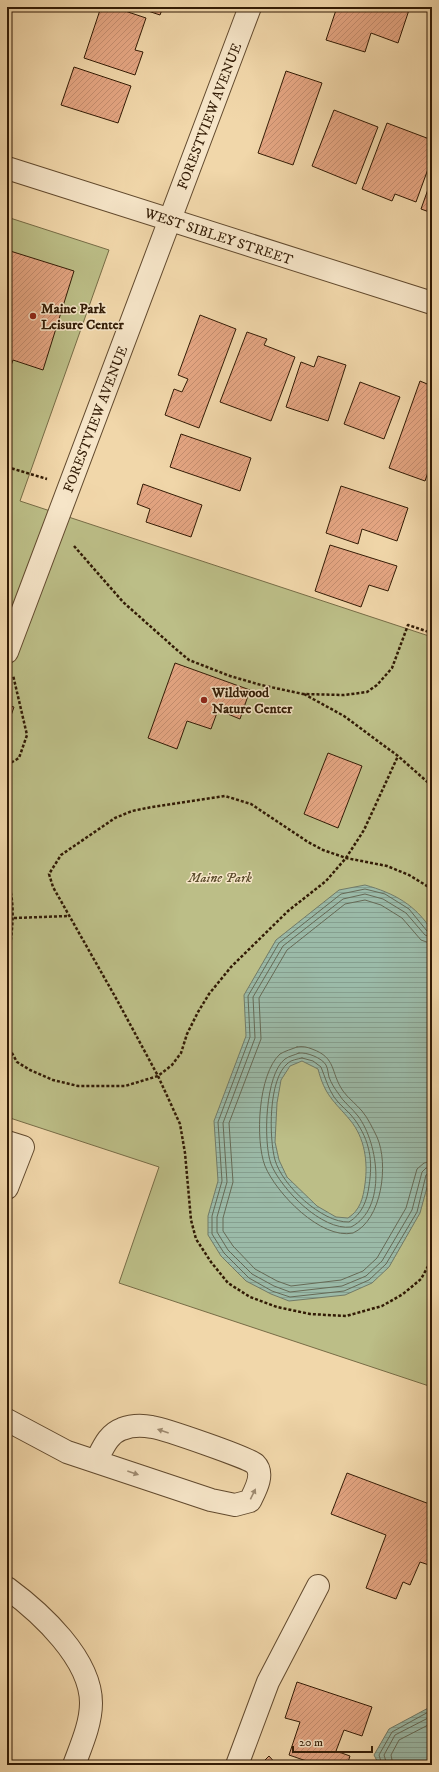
<svg xmlns="http://www.w3.org/2000/svg" width="439" height="1772" viewBox="0 0 439 1772" font-family="'IM FELL DW Pica',serif">
  <style>
    .park { fill: #bcbe87; stroke: #776c46 }
    .water { fill: url(#water-rules); stroke: #717a67; fill-rule: evenodd }
    .lines { fill: none; stroke-linecap: round; stroke-linejoin: round }
    .shore { stroke: #666a56; stroke-width: 1 }
    .building { fill: url(#building-hatch); stroke: #321b05 }
    .minor-casing { stroke: #624a2e; stroke-width: 24 }
    .path { stroke: #321b05; stroke-width: 2.5; stroke-dasharray: 3 2; stroke-linecap: butt }
    .minor { stroke: #f6e5c8; stroke-width: 22 }
    .oneway { fill: #9e8a70 }
    .poi-dot { fill: #8f2418; stroke: #f6e5c8; stroke-width: 1.5 }
    .labels { text-anchor: middle; stroke-width: 3; stroke-linejoin: round; paint-order: stroke }
    .street-label { font-size: 14px; fill: #321b05; stroke: #f6e5c8 }
    .poi-label { font-size: 14px; font-weight: bold; fill: #321b05; stroke: #f6e5c8; text-anchor: start }
    .park-label { font-size: 14px; font-style: italic; fill: #5b4c2c; stroke: #f6e5c8 }
  </style>
  <defs>
    <pattern id="water-rules" width="6" height="5" patternUnits="userSpaceOnUse"><rect width="6" height="5" fill="#9bbaa8"/><path d="M0 2.5h6" fill="none" stroke="#869f8f"/></pattern>
    <pattern id="building-hatch" width="6" height="6" patternUnits="userSpaceOnUse"><rect width="6" height="6" fill="#e5a683"/><path d="M-1 1l2-2M0 6l6-6M5 7l2-2" fill="none" stroke="#c58e70"/></pattern>
  </defs>
  <rect width="100%" height="100%" fill="#f1d7aa"/>
  <filter id="stains"><feTurbulence type="fractalNoise" baseFrequency=".005" numOctaves="4"/><feColorMatrix values="0 0 0 0 .2 0 0 0 0 .09 0 0 0 0 .02 0 0 0 .5 -.17"/></filter>
  <radialGradient id="worn" r=".72"><stop offset=".6" stop-color="#630" stop-opacity="0"/><stop offset="1" stop-color="#630" stop-opacity=".3"/></radialGradient>
  <polygon class="park" points="7,217 109,250 20,501 432,637 432,1387 119,1283 159,1167 7,1117"/>
  <g class="water">
    <path d="M365,885C394,893 416,905 432,931V1169L420,1213L389,1267L372,1283L345,1295L289,1301L271,1294L246,1281L221,1256L208,1235V1216L218,1181L214,1121L246,1036L244,995L276,940L339,890ZM302,1061L318,1069C325,1096 334,1101 350,1120C365,1138 368,1162 365,1184C363,1199 360,1210 348,1218L336,1217L317,1206L287,1177L279,1160L275,1142L277,1103L281,1080L290,1066Z"/>
    <polygon points="432,1706 432,1765 379,1765 374,1755 389,1729"/>
  </g>
  <g class="lines">
    <g class="shore">
      <polyline points="432,932 427,931 409,909 385,894 365,889 341,894 279,943 248,996 250,1037 218,1122 222,1181 212,1216 212,1234 224,1253 249,1278 272,1291 290,1297 344,1291 369,1280 386,1264 417,1212 426,1175 432,1172"/>
      <polyline points="432,938 425,935 406,913 383,899 365,894 343,899 283,946 253,997 255,1038 223,1123 227,1182 217,1217 217,1232 228,1250 252,1274 274,1286 290,1292 342,1286 366,1276 382,1261 412,1210 422,1172 426,1168 432,1167"/>
      <polyline points="432,944 421,940 402,918 381,905 365,900 345,904 287,950 259,998 261,1039 229,1123 233,1182 223,1218 223,1231 233,1246 255,1269 277,1281 291,1286 341,1280 363,1271 377,1258 406,1208 417,1169 424,1163 432,1161"/>
      <path d="M297,1047C303,1046 307,1047 312,1049C337,1058 330,1072 343,1091C348,1098 356,1104 362,1111C368,1118 373,1129 377,1137C389,1164 382,1220 353,1233C321,1240 276,1193 265,1166C255,1140 258,1074 280,1054C285,1051 292,1049 297,1047Z"/>
      <path d="M299,1053C307,1052 322,1058 326,1065C328,1069 328,1073 329,1077C331,1083 335,1089 338,1093C343,1102 352,1108 358,1116C379,1144 387,1209 351,1227C322,1231 281,1189 271,1164C263,1142 265,1074 285,1059C289,1056 295,1055 299,1053Z"/>
      <path d="M302,1058L313,1061L321,1067C325,1077 328,1088 334,1097C340,1106 349,1111 355,1120C370,1141 373,1161 369,1186C367,1201 362,1214 349,1222C322,1223 282,1185 275,1160C269,1138 268,1079 288,1063C291,1060 298,1059 302,1058Z"/>
      <polyline points="382,1765 379,1755 392,1732 432,1710"/>
      <polyline points="387,1765 384,1755 395,1735 432,1716"/>
      <polyline points="393,1765 391,1755 399,1740 432,1723"/>
    </g>
  </g>
  <g class="building">
    <polygon points="101,7 113,7 146,18 135,50 143,52 135,75 84,58"/>
    <polygon points="136,7 163,7 160,15"/>
    <polygon points="337,7 410,7 398,43 371,33 365,52 326,40"/>
    <polygon points="74,67 131,86 118,123 61,105"/>
    <polygon points="286,71 322,83 293,165 258,153"/>
    <polygon points="334,110 378,127 356,184 312,166"/>
    <polygon points="387,123 432,140 432,158 416,202 395,194 392,201 362,189"/>
    <polygon points="432,178 432,213 421,209"/>
    <polygon points="7,250 74,271 43,370 13,360 7,377"/>
    <polygon points="200,315 236,329 199,428 165,415 174,389 182,392 188,379 178,375"/>
    <polygon points="247,332 267,339 264,345 295,357 271,421 220,402"/>
    <polygon points="318,356 346,365 328,421 286,407 301,362 314,367"/>
    <polygon points="420,381 432,386 432,461 425,481 389,468"/>
    <polygon points="360,382 400,397 384,439 344,424"/>
    <polygon points="181,434 251,458 240,491 170,467"/>
    <polygon points="143,484 202,505 191,537 146,522 150,509 137,504"/>
    <polygon points="341,486 408,508 397,541 362,529 358,544 326,533"/>
    <polygon points="330,545 397,566 388,591 369,585 361,607 315,591"/>
    <polygon points="175,663 250,690 240,719 218,710 211,729 187,721 177,749 148,738"/>
    <polygon points="7,705 14,707 7,727"/>
    <polygon points="328,753 362,766 338,828 304,814"/>
    <polygon points="347,1473 432,1505 432,1566 420,1562 410,1585 403,1582 396,1599 366,1588 386,1535 331,1514"/>
    <polygon points="297,1682 372,1707 362,1736 344,1730 336,1751 350,1756 347,1765 318,1765 289,1755 300,1722 285,1718"/>
    <polygon points="269,1756 277,1765 260,1765"/>
  </g>
  <g class="lines">
    <g class="minor-casing">
      <g id="minor">
        <polyline points="7,168 432,303"/>
        <polyline points="7,652 250,7"/>
        <polyline points="7,1142 23,1147 7,1188"/>
        <path d="M7,1420L67,1452L211,1500L235,1505L250,1501C255,1491 265,1474 255,1464C249,1458 165,1429 152,1427C142,1425 132,1425 122,1429C108,1434 103,1448 96,1461"/>
        <path d="M7,1588C41,1613 91,1659 91,1703C91,1724 81,1746 74,1765"/>
        <polyline points="237,1765 268,1682 318,1586"/>
      </g>
    </g>
    <g class="path">
      <polyline points="7,467 47,479"/>
      <polyline points="74,546 123,602 177,650 189,660 230,676 261,685 303,694 344,695 367,692 377,685 392,668 408,625 432,633"/>
      <polyline points="304,694 344,716 398,756 432,786"/>
      <polyline points="7,765 19,758 27,735 13,675"/>
      <path d="M7,878C18,910 10,940 7,972"/>
      <polyline points="432,889 409,875 387,866 346,858 323,850 308,842 251,804 225,796 152,807 132,811 115,818 61,855 49,874 53,887 117,1000 158,1076 180,1124 185,1153 191,1220 196,1239 211,1262 228,1283 250,1297 277,1307 310,1314 346,1316 382,1306 403,1294 421,1279 432,1259"/>
      <polyline points="14,918 69,916"/>
      <polyline points="7,1044 17,1062 30,1070 53,1080 78,1086 125,1086 158,1076 172,1065 181,1053 187,1034 198,1012 209,994 231,967 288,911 326,881 346,858 364,830 398,756"/>
    </g>
    <use href="#minor" class="minor"/>
  </g>
  <defs><path id="oneway-solid" d="M-6-.8H1V-3.2L6.5 0L1 3.2V.8H-6Z"/></defs>
  <g class="oneway">
    <use href="#oneway-solid" transform="translate(163 1431) rotate(-161)"/>
    <use href="#oneway-solid" transform="translate(133 1473) rotate(19)"/>
    <use href="#oneway-solid" transform="translate(253 1494) rotate(-64)"/>
  </g>
  <g class="poi-dot">
    <circle cx="33" cy="316" r="4"/>
    <circle cx="204" cy="700" r="4"/>
  </g>
  <g class="labels">
    <g class="street-label">
      <text transform="translate(209 116) rotate(-69)" y="5">FORESTVIEW AVENUE</text>
      <text transform="translate(219 236) rotate(18)" y="5">WEST SIBLEY STREET</text>
      <text transform="translate(95 419) rotate(-69)" y="5">FORESTVIEW AVENUE</text>
    </g>
    <g class="poi-label">
      <text x="41" y="313">Maine Park<tspan x="41" dy="16">Leisure Center</tspan></text>
      <text x="212" y="697">Wildwood<tspan x="212" dy="16">Nature Center</tspan></text>
    </g>
    <g class="park-label">
      <text x="220" y="882">Maine Park</text>
    </g>
  </g>
  <rect width="439" height="1772" fill="none" stroke="#f1d7aa" stroke-width="24"/>
  <rect x="8" y="8" width="423" height="1756" fill="none" stroke="#321b05" stroke-width="2"/>
  <rect x="12" y="12" width="415" height="1748" fill="none" stroke="#321b05"/>
  <path d="M293 1746v6h79v-6" fill="none" stroke="#321b05" stroke-width="2"/>
  <text x="299" y="1746" font-size="12" fill="#321b05" stroke="#f6e5c8" stroke-width="3" paint-order="stroke">20 m</text>
  <rect width="100%" height="100%" filter="url(#stains)"/>
  <rect width="100%" height="100%" fill="url(#worn)"/>
</svg>
